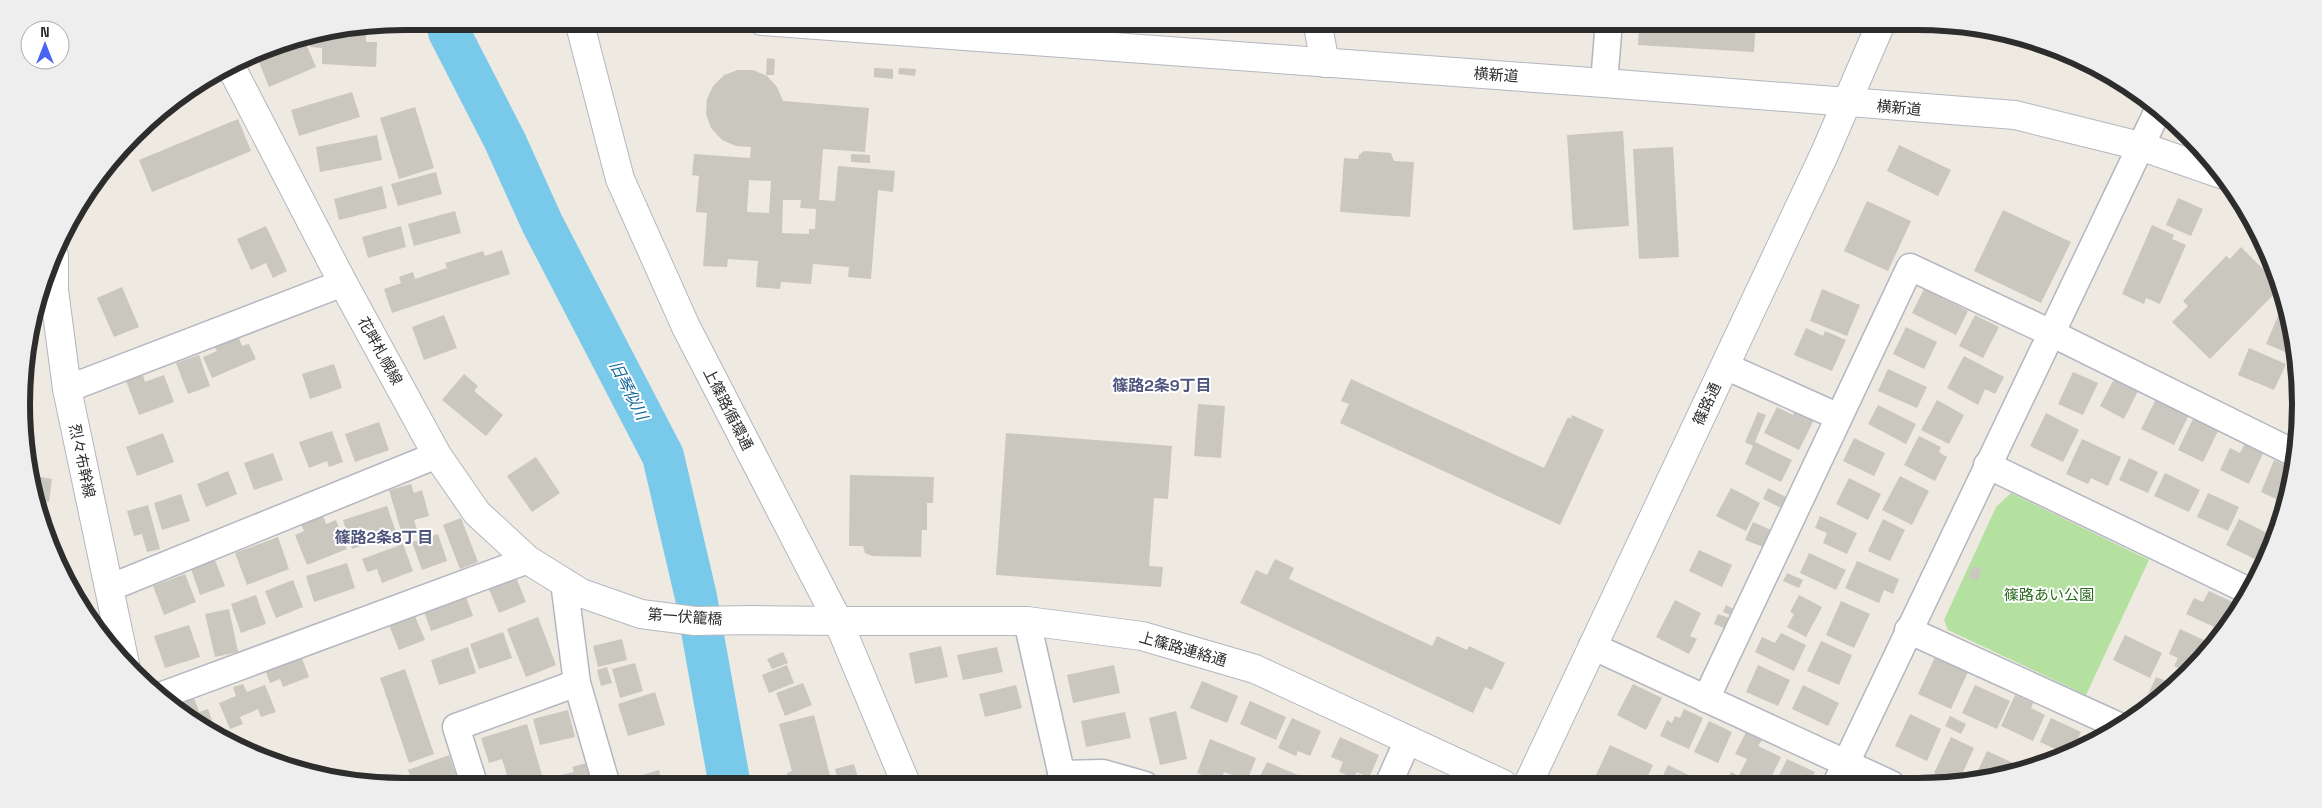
<svg xmlns="http://www.w3.org/2000/svg" width="2322" height="808" viewBox="0 0 2322 808" font-family="'Space Grotesk','Noto Sans JP',sans-serif">
  <style>
    .green { fill: #b4e1a0 }
    .lines { fill: none; stroke-linecap: round; stroke-linejoin: round }
    .river { stroke: #79c9ea; stroke-width: 42 }
    .building { fill: #cac7bf; fill-rule: evenodd }
    .minor-casing { stroke: #b4b6c0; stroke-width: 29 }
    .tertiary-casing { stroke: #b4b6c0; stroke-width: 30 }
    .secondary-casing { stroke: #b4b6c0; stroke-width: 30 }
    .minor { stroke: #fff; stroke-width: 26 }
    .tertiary { stroke: #fff; stroke-width: 28 }
    .secondary { stroke: #fff; stroke-width: 28 }
    .labels { text-anchor: middle; stroke-width: 4; stroke-linejoin: round; paint-order: stroke }
    .street-label { font-size: 15px; fill: #2d2d2d; stroke: #fff }
    .park-label { font-size: 15px; fill: #2c691f; stroke: #fff }
    .neighbourhood-label { font-size: 16px; font-weight: bold; fill: #4f567d; stroke: #fff }
    .water-label { font-size: 16px; font-style: italic; fill: #14689b; stroke: #fff }
    .rim { fill: none; stroke: #2d2d2d; stroke-width: 6 }
  </style>
  <rect width="100%" height="100%" fill="#eee9e1"/>
  <polygon class="green" points="2011,493 2149,560 2086,695 1948,630 1944,620 1996,507"/>
  <g class="lines">
    <polyline class="river" points="448,21 449,32 505,141 542,223 663,456 696,597 730,786"/>
  </g>
  <g class="building">
    <polygon points="1639,21 1756,21 1754,52 1638,45"/>
    <polygon points="366,25 366,42 377,42 376,67 322,64 322,48 310,47 311,34 330,29"/>
    <polygon points="303,37 316,67 269,87 257,57"/>
    <polygon points="767,58 775,59 774,75 766,75"/>
    <polygon points="874,68 893,69 893,79 874,77"/>
    <polygon points="899,68 916,69 915,76 898,74"/>
    <path d="M738,70H753L767,76L777,87L783,101L869,108L865,152L823,149L819,200L835,201L838,166L895,171L893,192L878,190L871,279L848,277L849,267L813,264L811,284L781,282L780,289L756,287L758,261L728,259L727,267L703,266L707,213L696,212L699,176L692,175L694,154L750,158L751,147L736,146L722,140L711,128L706,114L707,99L713,86L724,75ZM749,180L771,181L769,213L747,212ZM783,200H801L800,208L816,209L815,229H809V234L782,233Z"/>
    <polygon points="352,92 360,117 299,136 291,110"/>
    <polygon points="415,107 434,168 399,179 380,118"/>
    <polygon points="238,119 251,151 152,192 139,160"/>
    <polygon points="1623,131 1629,226 1573,230 1567,135"/>
    <polygon points="377,135 382,160 320,172 316,147"/>
    <polygon points="1899,145 1951,170 1938,196 1887,171"/>
    <polygon points="1673,147 1679,257 1639,259 1633,149"/>
    <polygon points="1364,151 1391,153 1394,161 1414,162 1410,217 1340,212 1344,158 1358,159 1359,155"/>
    <polygon points="851,154 870,155 870,163 851,162"/>
    <polygon points="436,172 442,194 398,206 391,184"/>
    <polygon points="382,186 387,208 339,220 334,199"/>
    <polygon points="2178,198 2203,209 2191,236 2166,225"/>
    <polygon points="1867,201 1911,221 1888,271 1844,251"/>
    <polygon points="2003,210 2071,242 2041,303 1974,271"/>
    <polygon points="455,211 461,233 414,246 408,224"/>
    <polygon points="2152,225 2174,235 2172,239 2186,245 2160,304 2146,298 2144,304 2122,294"/>
    <polygon points="266,226 287,271 273,278 266,263 251,270 237,239"/>
    <polygon points="401,226 406,247 368,258 362,237"/>
    <polygon points="2241,247 2281,287 2210,359 2172,322 2188,306 2183,301 2226,256 2230,259"/>
    <polygon points="502,250 510,274 392,313 384,289 401,283 399,277 413,272 415,279 447,268 445,263 483,251 485,256"/>
    <polygon points="122,287 139,327 114,337 97,298"/>
    <polygon points="1822,289 1860,305 1847,336 1810,321"/>
    <polygon points="1924,289 1968,311 1956,335 1912,313"/>
    <polygon points="444,315 457,348 424,360 412,327"/>
    <polygon points="1975,315 1999,327 1983,358 1959,346"/>
    <polygon points="2278,316 2290,322 2298,357 2266,344"/>
    <polygon points="1906,327 1937,342 1924,369 1893,354"/>
    <polygon points="1806,328 1823,336 1825,331 1846,340 1832,371 1794,355"/>
    <polygon points="238,336 242,346 249,344 256,359 212,378 203,357 217,351 214,346"/>
    <polygon points="2249,348 2286,364 2274,390 2238,375"/>
    <polygon points="199,355 210,386 188,394 176,363"/>
    <polygon points="1964,356 2004,377 1995,394 1985,389 1978,405 1947,388"/>
    <polygon points="24,360 33,362 30,381 26,380 25,385"/>
    <polygon points="334,364 342,388 310,399 302,374"/>
    <polygon points="1888,369 1927,387 1917,408 1878,391"/>
    <polygon points="2073,372 2098,383 2083,415 2058,404"/>
    <polygon points="464,374 478,386 474,391 503,415 486,436 442,400"/>
    <polygon points="143,375 145,382 164,375 174,402 139,415 126,381"/>
    <polygon points="1351,379 1544,468 1568,417 1571,419 1572,415 1604,430 1560,525 1340,423 1349,404 1341,401"/>
    <polygon points="2114,379 2138,391 2124,419 2100,406"/>
    <polygon points="2157,397 2190,413 2174,445 2141,429"/>
    <polygon points="2299,397 2299,413 2291,404"/>
    <polygon points="1937,400 1964,415 1949,444 1921,430"/>
    <polygon points="1198,404 1225,406 1221,458 1194,456"/>
    <polygon points="1878,405 1916,424 1906,444 1868,424"/>
    <polygon points="1777,407 1793,415 1795,410 1814,420 1799,450 1764,433"/>
    <polygon points="1758,412 1766,415 1755,442 1792,460 1781,482 1745,464 1753,446 1745,442"/>
    <polygon points="2046,413 2079,430 2063,462 2030,446"/>
    <polygon points="2193,419 2218,431 2203,462 2178,450"/>
    <polygon points="379,422 389,450 355,462 345,434"/>
    <polygon points="332,431 343,462 329,467 327,461 309,468 299,442"/>
    <polygon points="163,433 174,462 137,476 126,447"/>
    <polygon points="1006,433 1172,446 1168,499 1154,498 1149,566 1163,567 1161,587 996,575"/>
    <polygon points="1919,436 1941,447 1939,452 1947,457 1935,481 1904,465"/>
    <polygon points="1854,438 1885,453 1874,476 1843,461"/>
    <polygon points="2082,439 2121,457 2108,486 2091,478 2088,484 2066,474"/>
    <polygon points="2245,443 2264,451 2249,484 2220,470 2230,448 2240,453"/>
    <polygon points="273,453 283,480 254,490 244,463"/>
    <polygon points="536,457 560,493 532,512 507,476"/>
    <polygon points="2129,458 2158,472 2148,493 2119,480"/>
    <polygon points="2274,460 2293,469 2287,504 2261,492"/>
    <polygon points="228,471 237,494 206,507 197,484"/>
    <polygon points="2165,473 2200,490 2189,512 2154,496"/>
    <polygon points="30,475 52,479 49,502 34,499"/>
    <polygon points="850,475 934,477 933,503 927,503 927,530 922,530 921,557 872,556 865,553 863,546 849,546"/>
    <polygon points="1900,476 1929,491 1912,525 1882,510"/>
    <polygon points="1849,478 1881,494 1868,520 1836,504"/>
    <polygon points="411,484 414,493 422,490 429,516 414,520 417,529 402,534 389,490"/>
    <polygon points="1731,488 1760,503 1746,531 1716,516"/>
    <polygon points="1768,488 1786,497 1781,508 1763,499"/>
    <polygon points="2208,493 2239,507 2228,531 2197,517"/>
    <polygon points="181,494 190,521 162,530 154,503"/>
    <polygon points="148,505 160,549 147,552 142,534 134,536 127,511"/>
    <polygon points="387,506 397,535 352,549 343,520"/>
    <polygon points="323,516 326,524 336,520 347,549 307,565 295,535 304,531 301,524"/>
    <polygon points="1820,516 1857,533 1847,554 1823,543 1827,533 1815,528"/>
    <polygon points="461,518 478,562 460,569 443,525"/>
    <polygon points="1883,519 1905,530 1890,561 1868,551"/>
    <polygon points="2239,519 2271,535 2259,561 2226,545"/>
    <polygon points="1753,522 1771,530 1763,547 1745,540"/>
    <polygon points="438,534 447,561 422,570 412,542"/>
    <polygon points="278,537 289,569 247,585 235,553"/>
    <polygon points="403,544 413,571 382,583 377,569 367,572 362,559"/>
    <polygon points="1699,550 1732,565 1722,587 1689,571"/>
    <polygon points="1809,553 1846,570 1836,590 1800,573"/>
    <polygon points="1275,559 1294,568 1289,579 1432,646 1437,636 1467,650 1469,646 1505,663 1492,690 1485,687 1473,713 1240,603 1256,570 1267,575"/>
    <polygon points="215,560 225,586 200,595 191,569"/>
    <polygon points="1857,561 1899,579 1893,594 1884,590 1879,603 1845,588"/>
    <polygon points="347,563 355,588 314,602 306,576"/>
    <polygon points="1973,566 1982,569 1977,581 1968,577"/>
    <polygon points="1787,573 1803,580 1799,588 1783,581"/>
    <polygon points="185,574 196,602 164,615 153,586"/>
    <polygon points="515,575 526,602 499,613 488,587"/>
    <polygon points="293,580 303,607 276,618 265,591"/>
    <polygon points="464,591 473,616 431,631 422,606"/>
    <polygon points="2209,591 2239,605 2221,630 2186,614 2194,598 2203,602"/>
    <polygon points="256,595 266,624 241,633 231,604"/>
    <polygon points="1799,595 1822,607 1806,637 1787,627 1794,614 1790,612"/>
    <polygon points="1675,600 1701,613 1690,636 1697,639 1689,654 1656,637"/>
    <polygon points="1841,601 1870,614 1854,648 1826,635"/>
    <polygon points="1726,605 1735,610 1732,616 1723,612"/>
    <polygon points="229,609 238,652 215,657 205,614"/>
    <polygon points="412,609 425,640 399,650 387,620"/>
    <polygon points="1718,614 1729,618 1724,628 1714,624"/>
    <polygon points="538,617 556,665 526,677 507,629"/>
    <polygon points="189,625 200,657 165,668 154,636"/>
    <polygon points="2180,629 2210,643 2193,665 2190,664 2187,672 2174,666 2178,658 2169,654"/>
    <polygon points="503,632 512,658 479,669 470,644"/>
    <polygon points="1781,633 1806,645 1794,671 1755,652 1762,637 1775,643"/>
    <polygon points="2125,635 2162,653 2150,678 2113,660"/>
    <polygon points="622,639 627,660 598,667 593,646"/>
    <polygon points="1821,641 1852,655 1839,685 1807,671"/>
    <polygon points="941,646 948,677 915,684 909,653"/>
    <polygon points="468,647 476,673 439,685 431,660"/>
    <polygon points="997,647 1003,672 963,680 957,655"/>
    <polygon points="783,652 788,663 772,669 767,659"/>
    <polygon points="300,653 309,677 283,687 280,679 270,683 264,667"/>
    <polygon points="1935,657 1968,672 1951,709 1918,694"/>
    <polygon points="635,663 643,691 620,698 612,669"/>
    <polygon points="787,665 794,683 769,693 762,675"/>
    <polygon points="1114,665 1120,693 1073,703 1067,675"/>
    <polygon points="1758,665 1790,680 1778,706 1746,692"/>
    <polygon points="607,667 612,683 601,686 597,670"/>
    <polygon points="405,669 434,754 409,763 380,678"/>
    <polygon points="2156,677 2176,685 2171,692 2154,703 2146,699"/>
    <polygon points="1202,681 1238,696 1227,723 1190,708"/>
    <polygon points="803,683 812,705 785,716 776,693"/>
    <polygon points="243,684 247,692 265,685 276,712 261,717 258,709 240,717 243,724 230,729 219,703 236,696 233,687"/>
    <polygon points="1633,684 1662,698 1646,730 1617,715"/>
    <polygon points="1016,685 1022,708 985,717 979,694"/>
    <polygon points="1803,685 1839,703 1828,726 1792,709"/>
    <polygon points="1975,685 2010,701 1997,729 1962,713"/>
    <polygon points="655,692 665,725 628,736 618,704"/>
    <polygon points="193,695 199,712 208,709 214,726 206,729 191,722 169,704"/>
    <polygon points="2015,695 2033,703 2031,708 2045,715 2033,741 2001,726"/>
    <polygon points="1250,701 1286,717 1276,740 1240,724"/>
    <polygon points="1684,709 1703,718 1689,749 1660,736 1667,720 1672,723 1675,716 1680,718"/>
    <polygon points="568,710 575,737 540,745 533,719"/>
    <polygon points="1176,711 1187,759 1160,765 1149,718"/>
    <polygon points="1125,712 1131,738 1086,747 1081,721"/>
    <polygon points="1910,714 1941,729 1927,761 1895,746"/>
    <polygon points="814,715 831,779 805,786 791,786 787,773 792,771 779,724"/>
    <polygon points="1950,716 1966,724 1961,734 1945,726"/>
    <polygon points="1292,718 1321,731 1310,756 1298,751 1296,756 1278,748"/>
    <polygon points="2051,718 2081,732 2072,752 2066,754 2040,742"/>
    <polygon points="1709,721 1732,732 1718,763 1694,752"/>
    <polygon points="527,724 542,775 510,785 502,759 489,763 481,738"/>
    <polygon points="2096,731 2105,736 2089,746"/>
    <polygon points="1746,732 1762,740 1758,746 1781,757 1768,784 1757,784 1739,775 1747,759 1735,754"/>
    <polygon points="1340,737 1379,755 1369,778 1357,772 1354,778 1339,772 1343,762 1331,757"/>
    <polygon points="1951,737 1974,748 1958,783 1934,773"/>
    <polygon points="1210,739 1256,758 1247,781 1224,772 1220,782 1197,773"/>
    <polygon points="1610,745 1653,765 1644,784 1611,784 1595,777"/>
    <polygon points="1987,751 2018,765 2016,769 1978,781 1974,779"/>
    <polygon points="449,755 460,787 414,787 408,770"/>
    <polygon points="1787,759 1815,772 1809,784 1775,784"/>
    <polygon points="1267,762 1305,778 1302,785 1256,785"/>
    <polygon points="586,763 592,786 559,786 556,776 574,772 572,767"/>
    <polygon points="854,764 860,784 839,786 835,769"/>
    <polygon points="1668,765 1697,779 1695,784 1659,784"/>
    <polygon points="659,770 663,786 635,786 633,778"/>
    <polygon points="1731,772 1737,775 1734,783 1727,780"/>
    <polygon points="1358,774 1375,782 1374,785 1353,785"/>
    <polygon points="996,775 998,785 957,786 956,783"/>
    <polygon points="541,780 543,786 521,787 521,786"/>
  </g>
  <g class="lines">
    <g class="minor-casing">
      <g id="minor">
        <polyline points="1604,83 1609,21"/>
        <polyline points="1725,366 1839,417"/>
        <polyline points="67,389 343,283"/>
        <polyline points="1987,465 2251,592"/>
        <polyline points="564,582 577,683 607,786"/>
        <polyline points="109,588 437,455"/>
        <polyline points="1027,621 1064,785"/>
        <polyline points="1908,630 2119,726"/>
        <polyline points="1592,646 1891,784"/>
        <polyline points="160,696 528,560"/>
        <polyline points="1706,699 1910,267 2051,333 2296,454"/>
        <polyline points="1061,774 1103,773 1145,785"/>
        <polyline points="1836,784 2159,108"/>
        <polyline points="1388,785 1408,740"/>
        <polyline points="475,787 456,727 577,683"/>
      </g>
    </g>
    <g class="tertiary-casing">
      <g id="tertiary">
        <polyline points="579,21 620,179 686,327 838,621 1027,621 1142,636 1255,669 1503,784"/>
        <polyline points="762,21 1604,83 2015,115 2140,146 2221,174"/>
        <polyline points="1317,21 1325,63"/>
        <polyline points="54,256 54,290 67,389 125,664"/>
      </g>
    </g>
    <g class="secondary-casing">
      <g id="secondary">
        <polyline points="231,67 343,283 437,455 477,513 528,560 581,593 641,614 695,621 751,620 838,621 907,786"/>
        <polyline points="1528,784 1824,155 1882,21"/>
      </g>
    </g>
    <use href="#minor" class="minor"/>
    <use href="#tertiary" class="tertiary"/>
    <use href="#secondary" class="secondary"/>
  </g>
  <g class="labels">
    <g class="street-label">
      <text transform="translate(1496 75) rotate(4)" y="5">横新道</text>
      <text transform="translate(1899 108) rotate(5)" y="5">横新道</text>
      <text transform="translate(380 351) rotate(61)" y="5">花畔札幌線</text>
      <text transform="translate(1707 404) rotate(-65)" y="5">篠路通</text>
      <text transform="translate(728 409) rotate(63)" y="5">上篠路循環通</text>
      <text transform="translate(82 461) rotate(78)" y="5">烈々布幹線</text>
      <text transform="translate(685 617) rotate(4)" y="5">第一伏籠橋</text>
      <text transform="translate(1183 649) rotate(16)" y="5">上篠路連絡通</text>
    </g>
    <g class="park-label">
      <text x="2049" y="600">篠路あい公園</text>
    </g>
    <g class="neighbourhood-label">
      <text x="1162" y="391">篠路2条9丁目</text>
      <text x="384" y="543">篠路2条8丁目</text>
    </g>
    <g class="water-label">
      <text transform="translate(629 390) rotate(63)" y="6">旧琴似川</text>
    </g>
  </g>
  <path d="M0 0H2322V808H0ZM404 30H1918A374 374 0 0 1 2292 404V404A374 374 0 0 1 1918 778H404A374 374 0 0 1 30 404V404A374 374 0 0 1 404 30Z" fill="#eee" fill-rule="evenodd"/>
  <path class="rim" d="M404 30H1918A374 374 0 0 1 2292 404V404A374 374 0 0 1 1918 778H404A374 374 0 0 1 30 404V404A374 374 0 0 1 404 30Z"/>
  <g transform="translate(45 45)"><circle r="24" fill="#ffffff" stroke="#ababab"/>
  <path d="M0-4L9 19L0 12L-9 19Z" fill="#4963f2"/>
  <text y="-8" font-size="14" font-weight="bold" text-anchor="middle" fill="#2d2d2d">N</text>
  </g>
</svg>
